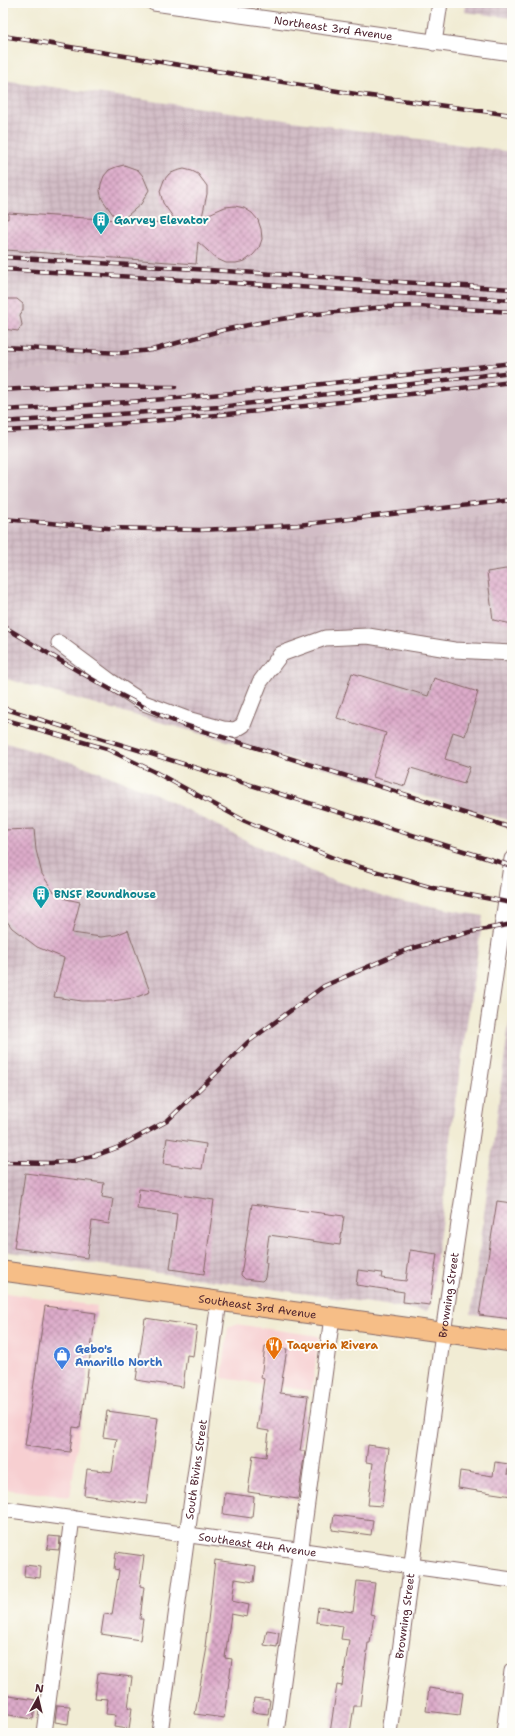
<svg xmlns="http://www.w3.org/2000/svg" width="515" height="1736" viewBox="0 0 515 1736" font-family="'Shantell Sans',sans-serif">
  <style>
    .built { fill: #f7cfd1 }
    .industrial { fill: url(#industrial-grid) }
    .railway { fill: #d2bdc6 }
    .building { fill: url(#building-cross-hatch) }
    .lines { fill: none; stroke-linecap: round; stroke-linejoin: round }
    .minor-casing { stroke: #846766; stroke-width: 17 }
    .major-casing { stroke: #846766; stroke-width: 21 }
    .minor { stroke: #fff; stroke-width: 15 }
    .major { stroke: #f6be87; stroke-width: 19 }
    .rail-casing { stroke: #4a1f2b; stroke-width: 4.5 }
    .rail { stroke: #fdfcf7; stroke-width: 3; stroke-dasharray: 9; stroke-linecap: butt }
    .labels { text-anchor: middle; stroke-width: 4; stroke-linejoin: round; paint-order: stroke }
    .street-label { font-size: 11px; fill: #4a1f2b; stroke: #fdfcf7 }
    .culture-label { font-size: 11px; font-weight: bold; fill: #0d838f; stroke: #fdfcf7; text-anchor: start }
    .food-label { font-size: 11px; font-weight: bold; fill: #c56008; stroke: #fdfcf7; text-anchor: start }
    .shop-label { font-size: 11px; font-weight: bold; fill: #366cbe; stroke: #fdfcf7; text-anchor: start }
  </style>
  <defs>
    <pattern id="industrial-grid" width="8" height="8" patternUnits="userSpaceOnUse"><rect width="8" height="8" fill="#d2bdc6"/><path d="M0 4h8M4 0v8" fill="none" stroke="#b6a2aa"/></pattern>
    <pattern id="building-cross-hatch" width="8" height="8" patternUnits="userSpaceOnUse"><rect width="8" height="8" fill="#ddacca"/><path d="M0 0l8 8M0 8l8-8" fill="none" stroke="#b58ba4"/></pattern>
  </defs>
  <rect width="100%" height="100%" fill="#fdfcf7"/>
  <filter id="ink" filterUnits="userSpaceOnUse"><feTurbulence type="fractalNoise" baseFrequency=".025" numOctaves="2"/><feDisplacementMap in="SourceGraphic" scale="8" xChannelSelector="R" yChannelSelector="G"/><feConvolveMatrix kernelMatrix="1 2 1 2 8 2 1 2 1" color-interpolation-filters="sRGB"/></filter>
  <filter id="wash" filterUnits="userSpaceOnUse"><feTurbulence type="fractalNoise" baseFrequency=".012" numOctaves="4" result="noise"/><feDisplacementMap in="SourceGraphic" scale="16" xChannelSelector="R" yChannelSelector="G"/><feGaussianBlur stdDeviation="0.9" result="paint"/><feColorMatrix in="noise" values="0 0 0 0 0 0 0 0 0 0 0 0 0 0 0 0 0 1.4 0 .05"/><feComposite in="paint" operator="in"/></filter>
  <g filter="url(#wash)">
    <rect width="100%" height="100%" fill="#f1ecd4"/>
    <g class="built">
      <polygon points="6,1293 97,1306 70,1497 3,1489 3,1296"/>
      <polygon points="235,1324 319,1336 312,1391 222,1378 228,1328"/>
    </g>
    <g class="industrial">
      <polygon points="466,3 512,3 512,18 465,12"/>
      <polygon points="3,80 512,152 512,311 3,373"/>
      <polygon points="512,512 512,821 3,678 3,523 33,528 121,534 205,537 337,531"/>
      <polygon points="3,742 81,765 154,793 255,845 327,878 390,898 483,916 451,1130 442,1218 430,1305 427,1311 3,1251"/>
      <polygon points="512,1000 512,1319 471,1314"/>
    </g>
    <polygon class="railway" points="512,311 512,512 337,531 205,537 121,534 33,528 3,523 3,373"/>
    <g id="blocks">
      <g class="building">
        <polygon points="124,165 138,170 143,176 149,190 141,204 122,220 178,224 163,203 160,191 164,180 169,174 176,171 184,169 192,171 198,174 207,186 207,194 202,217 225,207 235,206 244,208 252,213 258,220 261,229 262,239 259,248 253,255 245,261 236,263 226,263 217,259 198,242 196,264 6,250 7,245 3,245 3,218 8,219 8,213 117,220 102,199 100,191 101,184 104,176 109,170 116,167"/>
        <polygon points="3,299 17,299 23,304 23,310 20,315 22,325 18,331 3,329"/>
        <polygon points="512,568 512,624 493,620 487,572"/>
        <polygon points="352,673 428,696 434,678 478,692 465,736 453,732 445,759 470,767 464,784 411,768 405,786 373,777 386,733 337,718"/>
        <polygon points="34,829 36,850 42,874 53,891 66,899 80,902 72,933 101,937 116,935 128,930 150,992 134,998 112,1001 82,1001 54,997 64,958 37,947 12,928 3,916 3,830"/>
        <polygon points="167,1138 206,1144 202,1169 163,1164"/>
        <polygon points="25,1173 104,1183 102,1197 113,1199 109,1224 92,1221 87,1258 14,1248"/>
        <polygon points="139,1189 214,1200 204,1274 170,1269 177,1214 137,1209"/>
        <polygon points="497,1201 512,1203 512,1319 479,1315"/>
        <polygon points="252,1204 344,1216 340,1245 269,1235 265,1263 267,1263 265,1278 262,1281 245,1279 241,1275"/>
        <polygon points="410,1250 437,1254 430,1305 403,1302 404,1292 356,1285 358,1270 382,1273 381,1278 406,1281"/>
        <polygon points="45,1306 96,1313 80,1428 73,1427 70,1452 25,1446"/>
        <polygon points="145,1318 197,1326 193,1356 187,1355 183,1387 136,1380"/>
        <polygon points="265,1346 287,1349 280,1393 308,1396 300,1451 305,1451 298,1499 248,1492 253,1455 266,1457 269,1431 257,1429 264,1379 261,1378"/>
        <polygon points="107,1411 158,1418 146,1504 84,1495 87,1469 112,1472 117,1439 103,1437"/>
        <polygon points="368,1445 389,1448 382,1506 368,1505 373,1463 366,1462"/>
        <polygon points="495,1462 509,1464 507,1474 512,1474 512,1496 458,1488 460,1471 493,1476"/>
        <polygon points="225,1493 254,1497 252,1518 223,1514"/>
        <polygon points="334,1515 373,1520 371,1535 332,1530"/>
        <polygon points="49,1536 60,1537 59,1550 47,1549"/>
        <polygon points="116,1552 144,1556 140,1586 144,1587 140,1619 143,1619 140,1640 101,1634 104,1614 112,1615 119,1570 114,1569"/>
        <polygon points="215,1560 256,1566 254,1582 235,1579 232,1601 249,1605 247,1617 231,1614 225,1658 232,1659 224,1718 195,1714 207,1647 205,1647"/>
        <polygon points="25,1565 41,1567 40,1578 24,1576"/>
        <polygon points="357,1581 375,1583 370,1614 374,1615 370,1643 368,1643 360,1706 354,1706 350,1733 330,1733 337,1685 342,1686 349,1640 341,1639 343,1626 316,1622 318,1607 353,1612"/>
        <polygon points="267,1630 279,1632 277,1647 264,1645"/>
        <polygon points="98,1673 132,1677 128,1708 132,1708 129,1729 114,1727 116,1715 106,1714 108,1699 95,1698"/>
        <polygon points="429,1688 463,1693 460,1715 426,1711"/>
        <polygon points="3,1695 36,1700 33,1719 3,1714"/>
        <polygon points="254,1698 270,1700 268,1714 252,1712"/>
        <polygon points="57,1705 70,1706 68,1724 55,1722"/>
      </g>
    </g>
  </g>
  <g filter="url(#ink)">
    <use href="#blocks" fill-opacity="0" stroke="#846766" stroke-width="1"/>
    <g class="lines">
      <g class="minor-casing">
        <g id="minor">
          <path id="s1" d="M154,3L512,53"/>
          <polyline points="434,43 440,3"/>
          <polyline points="59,643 110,681 144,703 187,719 223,729 235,730 243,725 260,682 281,654 325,638 368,636 454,650 512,653"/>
          <path id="s2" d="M3,1509L512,1580"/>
          <polyline points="44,1733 72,1518"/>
          <path id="s3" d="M160,1733L219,1301"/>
          <polyline points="276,1733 332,1317"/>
          <path id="s4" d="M389,1733L443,1333L512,859"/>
          <polyline points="504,1733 512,1671"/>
        </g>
      </g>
      <g class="major-casing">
        <g id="major">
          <path id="s5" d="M3,1271L512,1342"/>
        </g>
      </g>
      <use href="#minor" class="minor"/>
      <use href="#major" class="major"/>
      <g class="rail-casing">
        <g id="rail">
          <polyline points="3,36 356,94 512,115"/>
          <polyline points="3,257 512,289"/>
          <polyline points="3,269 512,300"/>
          <polyline points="3,347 121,353 152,350 223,330 269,321 307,315 384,307 419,306 512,312"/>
          <polyline points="3,390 66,386 175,387"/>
          <path d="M3,410C173,402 343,382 512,363"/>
          <polyline points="3,422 220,407 512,372"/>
          <path d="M3,431C174,423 343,402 512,382"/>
          <polyline points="3,519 108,528 200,530 298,525 512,500"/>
          <path d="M3,626C61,661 118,697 181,724L512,828"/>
          <polyline points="3,708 512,866"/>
          <polyline points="3,719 107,749 153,771 245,821 343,862 433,888 512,903"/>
          <polyline points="3,1162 51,1163 73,1161 100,1154 119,1147 167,1121 248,1042 324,986 406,950 470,932 512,924"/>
        </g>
      </g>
      <use href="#rail" class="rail"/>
    </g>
  </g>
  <defs>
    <g id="building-pin" transform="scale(0.9)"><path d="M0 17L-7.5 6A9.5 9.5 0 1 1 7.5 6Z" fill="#0f9aa8" stroke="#fdfcf7"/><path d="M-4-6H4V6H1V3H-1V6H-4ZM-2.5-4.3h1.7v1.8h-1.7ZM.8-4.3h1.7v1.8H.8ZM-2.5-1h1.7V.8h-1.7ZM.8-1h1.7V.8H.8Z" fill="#fff"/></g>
    <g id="restaurant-pin" transform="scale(0.9)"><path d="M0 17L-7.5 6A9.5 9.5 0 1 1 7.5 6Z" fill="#e8710a" stroke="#fdfcf7"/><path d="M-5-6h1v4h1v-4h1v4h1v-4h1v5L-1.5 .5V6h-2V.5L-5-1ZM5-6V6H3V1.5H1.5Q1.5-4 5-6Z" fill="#fff"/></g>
    <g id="shop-pin" transform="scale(0.9)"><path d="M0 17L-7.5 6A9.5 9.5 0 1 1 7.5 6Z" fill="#3f7fe0" stroke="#fdfcf7"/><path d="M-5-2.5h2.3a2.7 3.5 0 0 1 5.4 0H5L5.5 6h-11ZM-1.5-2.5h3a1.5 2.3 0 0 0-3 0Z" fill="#fff"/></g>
  </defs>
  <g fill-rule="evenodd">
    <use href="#building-pin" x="101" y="220"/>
    <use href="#building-pin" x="41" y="894"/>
    <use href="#restaurant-pin" x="274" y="1345"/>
    <use href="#shop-pin" x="62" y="1355"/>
  </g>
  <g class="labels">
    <g class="street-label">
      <text dy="4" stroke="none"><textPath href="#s1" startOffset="181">Northeast 3rd Avenue</textPath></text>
      <text dy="4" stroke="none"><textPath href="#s4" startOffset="442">Browning Street</textPath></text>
      <text dy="4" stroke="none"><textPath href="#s5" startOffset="257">Southeast 3rd Avenue</textPath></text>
      <text dy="4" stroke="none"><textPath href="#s3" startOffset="266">South Bivins Street</textPath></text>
      <text dy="4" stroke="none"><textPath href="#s2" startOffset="257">Southeast 4th Avenue</textPath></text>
      <text dy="4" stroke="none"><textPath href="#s4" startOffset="118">Browning Street</textPath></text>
    </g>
    <g class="culture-label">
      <text x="114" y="224">Garvey Elevator</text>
      <text x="54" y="898">BNSF Roundhouse</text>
    </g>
    <g class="food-label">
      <text x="287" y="1349">Taqueria Rivera</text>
    </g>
    <g class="shop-label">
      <text x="75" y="1353">Gebo's<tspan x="75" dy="13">Amarillo North</tspan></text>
    </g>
  </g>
  <rect width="515" height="1736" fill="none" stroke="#fdfcf7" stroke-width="16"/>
  <g transform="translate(38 1698) rotate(8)" stroke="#fdfcf7" stroke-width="3" paint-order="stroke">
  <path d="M0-3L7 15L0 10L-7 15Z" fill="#4a1f2b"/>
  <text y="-6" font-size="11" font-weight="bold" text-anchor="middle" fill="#4a1f2b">N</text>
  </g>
</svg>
